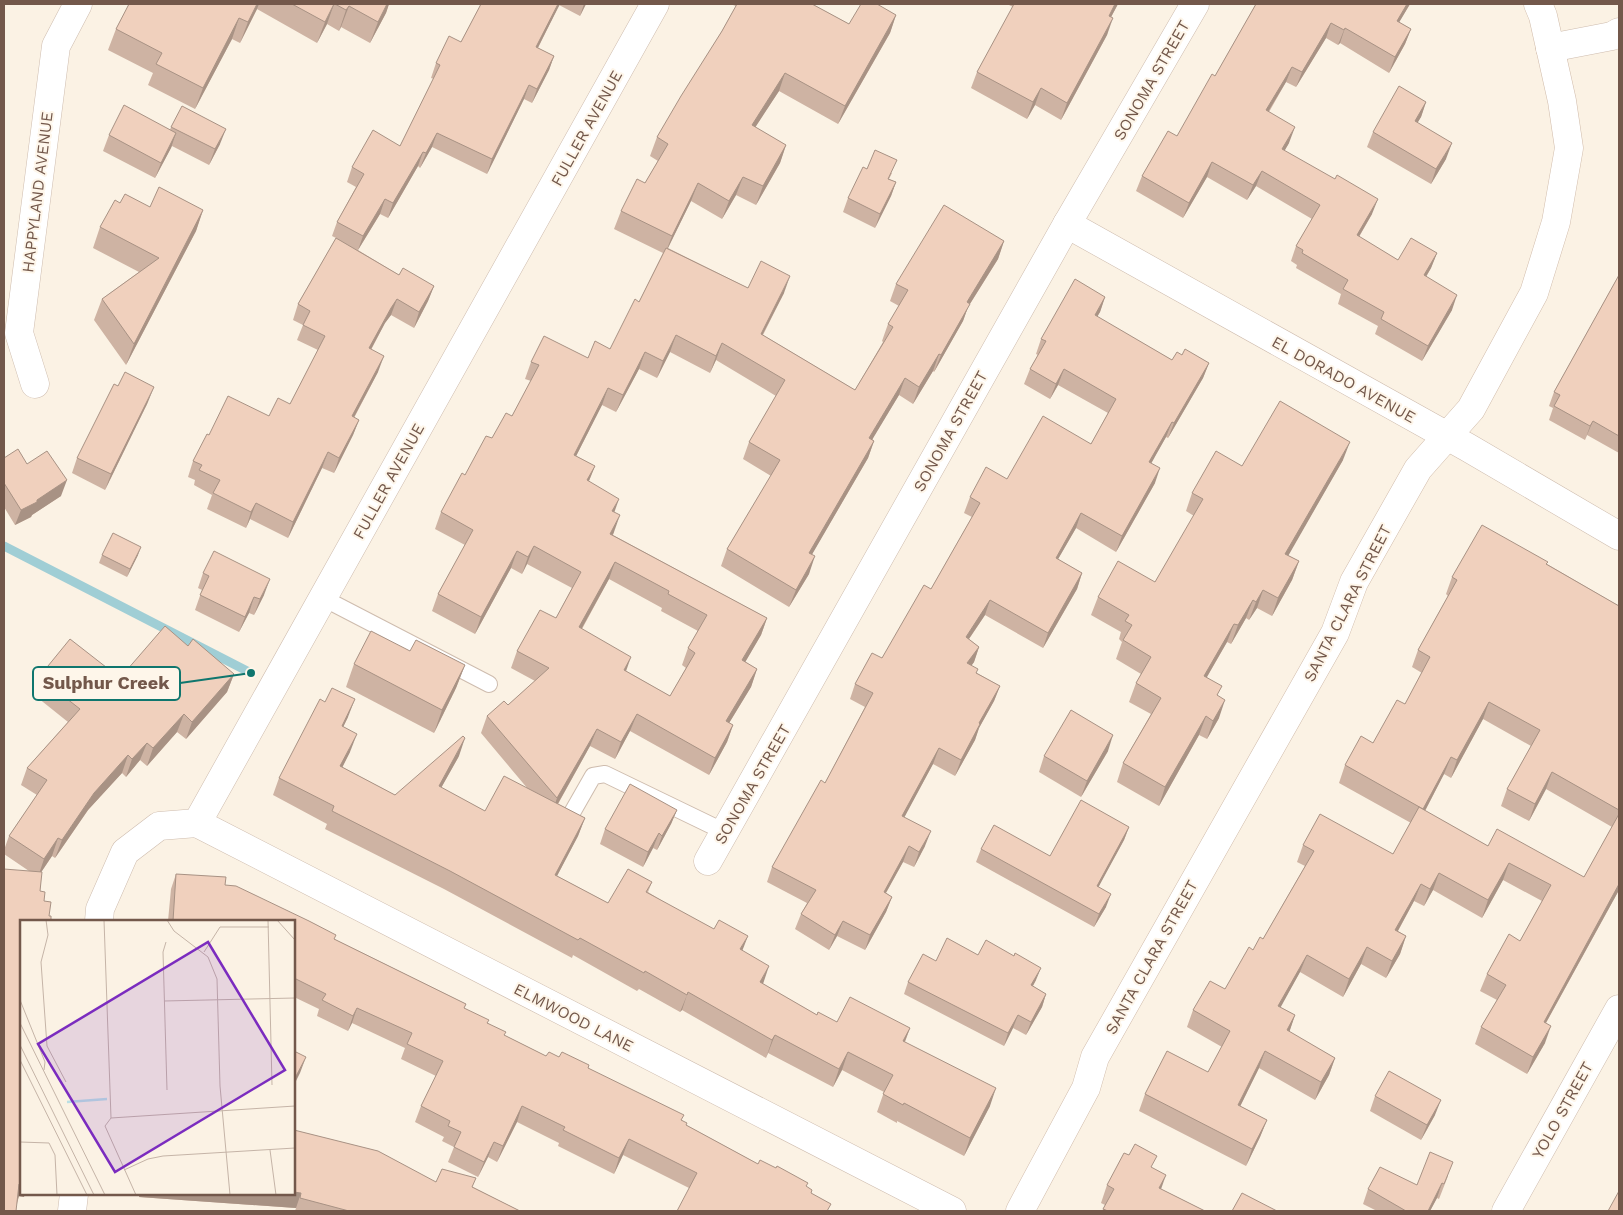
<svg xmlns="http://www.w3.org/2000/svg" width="1623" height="1215" viewBox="0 0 1623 1215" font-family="'Work Sans',sans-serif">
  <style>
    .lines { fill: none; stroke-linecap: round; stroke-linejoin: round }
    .stream { stroke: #a0ced5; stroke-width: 9 }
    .service-casing { stroke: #cebcae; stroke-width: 18 }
    .minor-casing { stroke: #cebcae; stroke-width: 29 }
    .secondary-casing { stroke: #d1bcab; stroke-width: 29 }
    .service { stroke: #fff; stroke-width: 16 }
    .minor { stroke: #fff; stroke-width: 28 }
    .secondary { stroke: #fff; stroke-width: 28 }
    .wall { fill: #ceb3a3; fill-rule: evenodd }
    .shaded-wall { fill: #a89284 }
    .building { fill: #f0d0bd; stroke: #a89284; fill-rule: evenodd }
    .labels { text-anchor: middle; stroke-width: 4; stroke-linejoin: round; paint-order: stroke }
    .street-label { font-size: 16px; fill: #73584b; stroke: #fef6ea }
    .inset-river { fill: none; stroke: #badfe4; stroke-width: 2.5 }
    .inset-road { fill: none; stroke: #c5b4a7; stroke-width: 1 }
    .view { fill: #7b2cbf; fill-opacity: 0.15; stroke: #7b2cbf; stroke-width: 2.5 }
    .inset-edge { fill: none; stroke: #73584b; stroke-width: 2.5 }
    .leader { fill: none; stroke: #0f766e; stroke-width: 2 }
    .callout-dot { fill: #0f766e; stroke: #fef6ea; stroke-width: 2 }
    .callout { fill: #fef6ea; stroke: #0f766e; stroke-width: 2 }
    .callout-label { font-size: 18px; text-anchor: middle; font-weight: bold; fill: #73584b }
  </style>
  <rect width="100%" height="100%" fill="#fbf2e4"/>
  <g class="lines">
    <polyline class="stream" points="4,546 251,673"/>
    <g class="service-casing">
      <g id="service">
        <polyline points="323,598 489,684"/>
        <polyline points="573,811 593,776 605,774 725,832"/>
      </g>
    </g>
    <g class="minor-casing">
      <g id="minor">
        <polyline points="1550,48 1612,36 1619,32"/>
        <polyline points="1067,224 1467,447 1619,536"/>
        <polyline points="35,384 19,333 56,46 78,4"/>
        <polyline points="197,823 952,1211"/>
        <polyline points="708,861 1067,224 1195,4"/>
        <polyline points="99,921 100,909 125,852 159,826 197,823 655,4"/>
        <polyline points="72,1211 74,1194"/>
        <polyline points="1506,1211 1619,1009"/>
      </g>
    </g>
    <g class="secondary-casing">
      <polyline id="secondary" points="1020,1211 1086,1088 1095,1057 1335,633 1354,582 1418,469 1471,409 1534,293 1556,222 1569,148 1562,101 1543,16 1538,4"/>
    </g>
    <use href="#service" class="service"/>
    <use href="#minor" class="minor"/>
    <use href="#secondary" class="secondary"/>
  </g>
  <g class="wall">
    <polygon points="129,4 389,4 386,13 370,43 341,27 339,31 327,24 317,43 257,9 240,43 232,39 195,109 148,85 153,73 108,50 116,29"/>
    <polygon points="481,4 586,4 580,16 559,5 538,48 554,56 549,70 532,103 524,99 487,174 432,147 420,168 418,166 388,218 380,214 358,250 399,275 434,286 428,301 414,328 391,315 385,323 371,350 378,372 354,418 359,420 353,435 334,473 322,468 288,538 250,519 246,528 207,509 212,495 194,485 195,480 188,477 193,461 209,435 269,416 290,404 318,350 297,340 303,325 293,320 298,304 336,238 332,236 337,222 356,187 347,182 352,167 400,146 434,79 431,78 436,63 461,42"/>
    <path d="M734,4H812L849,24L896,15L890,33L838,124L779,91L755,127L786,145L780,163L756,205L736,195L722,219L691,201L668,248L748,288L784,293L763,335L855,390L883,342L882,341L888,324L899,306L890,301L896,284L1004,241L998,259L968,307L963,321L934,372L933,371L913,404L899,395L872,439L874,441L868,458L812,554L809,574L789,607L721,566L727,549L771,476L743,459L749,442L776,396L716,360L710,373L670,352L657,378L639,369L616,412L602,405L576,456L595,466L589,481L614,512V532L613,535L767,618L761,635L745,662L757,669L751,687L729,723L733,725L727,742L709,775L630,731L615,759L590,746L558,804L585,818L578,836L557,876L608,903L652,882L648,892L742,951L763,984L817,1015L837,1022L910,1028L905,1042L990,1106L964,1156L897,1121V1123L877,1112L884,1092L842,1070L833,1087L768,1053L766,1058L682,1010L680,1012L639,989L637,991L573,955L572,958L444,889L325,829L327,824L273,795L279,778L325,702L348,717L343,727L350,752L342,767L395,795L459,756L441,788L485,811L528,789L481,733L487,716L508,705L535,681L511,668L517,651L556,618L572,588L527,564L522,574L511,568L475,634L432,611L438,594L465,545L435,529L441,512L465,475L492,438L512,416L531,381L525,379L531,362L588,358L610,349L639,302L663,253L614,229L621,211L645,183L658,161L650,156L657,137L722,31L736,6L733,5ZM609,579L662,608L661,611L698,631L688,648L682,665L686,668L670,696L626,671L582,629Z"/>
    <polygon points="1007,4 1118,4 1111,17 1107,35 1061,120 1035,105 1027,119 971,88 977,72 1013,7"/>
    <polygon points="1256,4 1410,4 1399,22 1411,29 1405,44 1389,73 1340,43 1338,45 1326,38 1296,87 1286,82 1269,112 1289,143 1284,151 1372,214 1359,237 1398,260 1437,253 1431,268 1426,277 1452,310 1422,361 1375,334 1378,326 1338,304 1341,294 1296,268 1297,265 1291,261 1296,246 1312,219 1256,186 1247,200 1207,177 1183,218 1136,191 1142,176 1177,136 1215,76"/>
    <polygon points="1426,102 1421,117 1417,123 1446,159 1431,184 1367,147 1373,132"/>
    <polygon points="171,127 220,144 209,165 172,146 155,178 103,151 109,135 170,130"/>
    <polygon points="867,169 892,173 889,179 896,182 891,196 875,228 843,212 848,198"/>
    <polygon points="120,203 150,207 203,210 196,231 126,365 94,320 102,299 139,272 93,248 100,227"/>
    <polygon points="1619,275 1619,453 1587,435 1585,440 1549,420 1553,408 1549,406 1554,392"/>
    <polygon points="1105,297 1100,312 1097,317 1172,360 1182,355 1209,363 1203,378 1168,438 1166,437 1151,463 1155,483 1116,552 1076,528 1058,559 1082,573 1077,589 1043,648 985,615 969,639 979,647 974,662 971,666 977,673 1000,686 994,701 979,728 975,740 955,776 933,764 904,817 925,846 914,867 903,862 886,893 892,897 886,912 865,950 837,936 829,950 795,929 801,914 807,903 767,882 772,867 825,783 865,707 850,699 855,684 882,658 931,589 972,517 964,513 970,497 1007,479 1091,444 1108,413 1058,385 1050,399 1024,384 1030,369 1038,355 1036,354 1041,339"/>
    <polygon points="148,402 105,490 72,473 77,458"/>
    <polygon points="4,458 27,464 61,496 32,515 31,517 15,525 4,507"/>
    <polygon points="1343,460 1288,555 1299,561 1292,580 1272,616 1257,608 1249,620 1246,618 1231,644 1227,642 1207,677 1218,695 1219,718 1207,739 1199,735 1159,806 1117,782 1123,763 1151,714 1129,702 1136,683 1141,674 1116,659 1122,642 1119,639 1121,632 1091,615 1098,597 1155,582 1194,516 1186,511 1192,493 1242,466"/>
    <polygon points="102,555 138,555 127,577 99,563"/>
    <path d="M1547,564L1619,606V890L1546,1023L1545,1043L1527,1074L1475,1044L1481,1027L1497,1000L1480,991L1487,974L1520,941L1542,901L1503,880L1482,918L1433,890L1424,906L1414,901L1398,931L1406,936L1400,954L1386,978L1361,964L1343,997L1300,972L1280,1007L1295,1015L1289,1032L1335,1058L1329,1075L1315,1100L1259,1068L1240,1106L1267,1120L1260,1137L1246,1166L1139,1111L1145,1094L1208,1072L1222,1047L1187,1027L1193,1010L1225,989L1253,950L1263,939L1305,866L1297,862L1303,845L1393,854L1411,823L1339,783L1345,765L1373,743L1405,704L1422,673L1412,667L1418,650L1448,596L1446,594L1452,577ZM1483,719L1531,746L1507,789L1501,806L1529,821L1546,789L1612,827L1584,877L1488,846L1425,811L1444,774L1451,778Z"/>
    <polygon points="203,573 264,595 254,615 249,613 239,632 195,610 202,590 198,588"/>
    <polygon points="188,646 234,674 227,692 186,739 177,732 147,766 140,760 126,777 122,773 88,810 55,858 52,856 41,872 24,1197 19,1196 17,1204 29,871 4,854 4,850 9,836 37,795 21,785 27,768 68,722 33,694 39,677 120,678"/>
    <polygon points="354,664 465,665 456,688 434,733 346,687"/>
    <polygon points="1108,751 1081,797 1039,772 1044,756"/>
    <polygon points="677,810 671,824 657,850 653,848 643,867 600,844 605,829"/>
    <polygon points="1129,827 1124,840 1098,887 1106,907 1094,927 976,862 981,849 1050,856"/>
    <polygon points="176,874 225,885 466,1004 464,1008 488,1023 504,1035 546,1056 559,1057 588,1068 682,1120 686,1125 758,1164 808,1183 689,1188 623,1155 614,1174 558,1146 559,1143 517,1122 497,1162 488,1157 478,1177 448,1162 454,1147 442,1141 444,1137 415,1122 421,1106 436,1076 401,1059 405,1048 352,1023 348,1031 317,1016 319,1009 294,997 294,921 168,921 171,889"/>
    <polygon points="978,955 1036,980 1033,986 1046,994 1042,1007 1026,1035 1013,1028 1004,1046 904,994 908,982 936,961"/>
    <polygon points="1375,1096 1435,1115 1421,1140 1370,1111"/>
    <polygon points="1153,1168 1161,1189 1205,1211 1102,1211 1105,1205 1101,1203 1107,1185"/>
    <polygon points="1448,1176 1439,1199 1437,1198 1430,1211 1377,1211 1363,1204 1368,1189 1417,1185"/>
    <polygon points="436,1182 473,1187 520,1211 295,1211 296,1208 139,1197 140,1194 294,1194"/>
  </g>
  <g class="shaded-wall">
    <polygon points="257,4 259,4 257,9 240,43 248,22"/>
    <polygon points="334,4 327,24 317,43 325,22"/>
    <polygon points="387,4 389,4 386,13 370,43 378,22"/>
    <polygon points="558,4 560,4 531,61 536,47"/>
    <polygon points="584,4 586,4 580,16"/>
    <polygon points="1115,4 1118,4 1103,32 1109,16"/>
    <polygon points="1407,4 1410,4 1391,36 1397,21"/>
    <polygon points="349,6 341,27 339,31 346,10"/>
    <polygon points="896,15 890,33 838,124 845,106"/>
    <polygon points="239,18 232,39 195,109 203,88"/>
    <polygon points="1113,18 1107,35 1061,120 1067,103"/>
    <polygon points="1331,23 1326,38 1296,87 1302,72"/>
    <polygon points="1345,28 1340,43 1338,45 1344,30"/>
    <polygon points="1411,29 1405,44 1389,73 1395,57"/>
    <polygon points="554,56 549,70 532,103 537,89"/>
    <polygon points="1292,67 1286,82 1260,125 1266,110"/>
    <polygon points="785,73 779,91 745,143 752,125"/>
    <polygon points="529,85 524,99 487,174 492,159"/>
    <polygon points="1041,88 1035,105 1027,119 1033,102"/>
    <polygon points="1426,102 1421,117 1409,137 1415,121"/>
    <polygon points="1295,127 1289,143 1277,164 1282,149"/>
    <polygon points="226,129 220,144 209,165 215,149"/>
    <polygon points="176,133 171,148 155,178 161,163"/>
    <polygon points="437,133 432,147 420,168 426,153"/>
    <polygon points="1452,143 1446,159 1431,184 1436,169"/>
    <polygon points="786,145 780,163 756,205 763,186"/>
    <polygon points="423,152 418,166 388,218 393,203"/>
    <polygon points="1212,162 1207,177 1183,218 1189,203"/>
    <polygon points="1262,171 1256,186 1247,200 1253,185"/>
    <polygon points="743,177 736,195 722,219 729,201"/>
    <polygon points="896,182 891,196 875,228 880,214"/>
    <polygon points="698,183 691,201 665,254 672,236"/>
    <polygon points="385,199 380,214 358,250 363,236"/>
    <polygon points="1378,199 1372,214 1351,250 1357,235"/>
    <polygon points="203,210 196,231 126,365 134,344"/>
    <polygon points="1004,241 998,259 968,307 963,321 934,372 941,355 967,302"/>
    <polygon points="1437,253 1431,268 1418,290 1424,275"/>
    <polygon points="790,276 784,293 754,351 761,334"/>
    <polygon points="434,286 428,301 414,328 419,312"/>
    <polygon points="1457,295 1452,310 1422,361 1428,346"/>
    <polygon points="1105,297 1100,312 1089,330 1095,315"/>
    <polygon points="397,299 391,315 385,323 363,364 369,348 391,308"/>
    <polygon points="676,335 670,352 657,378 663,361"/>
    <polygon points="722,343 716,360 710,373 716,356"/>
    <polygon points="645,352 639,369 616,412 623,395"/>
    <polygon points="939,354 933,371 913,404 919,387"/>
    <polygon points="384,356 378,372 346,432 352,416"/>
    <polygon points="1209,363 1203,378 1168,438 1174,423"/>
    <polygon points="1064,369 1058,385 1050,399 1056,384"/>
    <polygon points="905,378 899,395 863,455 869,438"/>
    <polygon points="154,387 148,402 105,490 111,474"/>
    <polygon points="608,388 602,405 568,472 574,455"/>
    <polygon points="359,420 353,435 334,473 339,458"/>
    <polygon points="1593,421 1587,435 1585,440 1590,426"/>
    <polygon points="1172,422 1166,437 1143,478 1149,462"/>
    <polygon points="874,441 868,458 803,570 809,553"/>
    <polygon points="1350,442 1343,460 1279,572 1285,554"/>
    <polygon points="328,452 322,468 288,538 293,522"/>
    <polygon points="595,466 588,483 587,480"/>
    <polygon points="1160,468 1155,483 1116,552 1122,536"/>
    <polygon points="67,480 61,496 32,515 31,517 15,525 21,510"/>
    <polygon points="619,499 613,516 612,511"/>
    <polygon points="256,503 250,519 246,528 251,512"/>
    <polygon points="1081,513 1076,528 1050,573 1056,558"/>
    <polygon points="620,515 614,532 604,551 610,534"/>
    <polygon points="534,546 527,564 522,574 528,557"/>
    <polygon points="141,547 138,555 127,577 130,569"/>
    <polygon points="517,551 511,568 475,634 481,617"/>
    <polygon points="815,556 809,574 789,607 796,590"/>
    <polygon points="1299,561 1292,580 1272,616 1278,598"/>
    <polygon points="615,562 609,579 573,644 579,627"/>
    <polygon points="1082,573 1077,589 1043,648 1048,633"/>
    <polygon points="270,579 264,595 254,615 260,599"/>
    <polygon points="1263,590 1257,608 1249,620 1256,602"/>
    <polygon points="254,597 249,613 239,632 245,617"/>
    <polygon points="990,600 985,615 960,652 966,637"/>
    <polygon points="1253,600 1246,618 1231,644 1238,625"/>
    <polygon points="767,618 761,635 736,678 742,660"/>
    <polygon points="1234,624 1227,642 1197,694 1204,676"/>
    <polygon points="979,647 974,662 962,679 967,663"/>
    <polygon points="631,657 625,674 624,670"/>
    <polygon points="465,665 456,688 434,733 442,710"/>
    <polygon points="757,669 751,687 720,738 726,721"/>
    <polygon points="234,674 227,692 186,739 192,722"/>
    <polygon points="1000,686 994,701 979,728 975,740 955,776 961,760 979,723"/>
    <polygon points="355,699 348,717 335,744 342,726"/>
    <polygon points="1225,700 1219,718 1207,739 1213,721"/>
    <polygon points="1489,702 1483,719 1451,778 1457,760"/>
    <polygon points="184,714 177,732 147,766 153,748"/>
    <polygon points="637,714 630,731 615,759 621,742"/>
    <polygon points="1206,716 1199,735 1159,806 1165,787"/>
    <polygon points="733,725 727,742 709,775 715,758"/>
    <polygon points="597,729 590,746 551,816 557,798"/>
    <polygon points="357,734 350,752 334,784 340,766"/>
    <polygon points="1113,735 1108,751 1081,797 1087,781"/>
    <polygon points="465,738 459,756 432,804 439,786"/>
    <polygon points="147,743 140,760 126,777 132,759"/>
    <polygon points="939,748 933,764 897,831 902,816"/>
    <polygon points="128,755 122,773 88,810 55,858 62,840 94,793"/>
    <polygon points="1451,757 1444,774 1417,826 1423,809"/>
    <polygon points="1552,772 1546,789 1529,821 1535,804"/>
    <polygon points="677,810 671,824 657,850 662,836"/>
    <polygon points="585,818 578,836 548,893 555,875"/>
    <polygon points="1129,827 1124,840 1092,899 1097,886"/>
    <polygon points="931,831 925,846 914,867 919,852"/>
    <polygon points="659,833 653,848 643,867 648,852"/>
    <polygon points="58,838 52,856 38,877 44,859"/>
    <polygon points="909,846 903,862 878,907 884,892"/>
    <polygon points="1509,863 1503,880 1482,918 1488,900"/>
    <polygon points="1439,873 1433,890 1424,906 1430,889"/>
    <polygon points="1421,884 1414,901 1389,947 1395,930"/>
    <polygon points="1619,884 1619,890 1537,1039 1544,1022"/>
    <polygon points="1111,894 1106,907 1094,927 1099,914"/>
    <polygon points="892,897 886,912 865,950 870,935"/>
    <polygon points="843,921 837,936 829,950 835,935"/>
    <polygon points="748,936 741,954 740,949"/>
    <polygon points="1406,936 1400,954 1386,978 1392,961"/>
    <polygon points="1367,947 1361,964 1343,997 1349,979"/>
    <polygon points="1307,955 1300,972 1272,1023 1278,1006"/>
    <polygon points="769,966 763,984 753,1000 760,982"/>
    <polygon points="1041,968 1036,980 1026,998 1031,985"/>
    <polygon points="688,992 682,1010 680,1012 687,995"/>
    <polygon points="1046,994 1042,1007 1026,1035 1031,1022"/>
    <polygon points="357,1008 352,1023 348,1031 353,1016"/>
    <polygon points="1018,1015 1013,1028 1004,1046 1008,1033"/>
    <polygon points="1295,1015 1289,1033 1287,1030"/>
    <polygon points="1551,1026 1545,1043 1527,1074 1533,1057"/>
    <polygon points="910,1028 903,1046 903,1041"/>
    <polygon points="775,1035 768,1053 766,1058 772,1040"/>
    <polygon points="1265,1051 1259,1068 1232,1123 1238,1105"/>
    <polygon points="848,1052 842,1070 833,1087 839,1069"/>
    <polygon points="306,1057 300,1073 294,1085 294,1080"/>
    <polygon points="1335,1058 1329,1075 1315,1100 1321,1082"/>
    <polygon points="996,1088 990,1106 964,1156 970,1138"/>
    <polygon points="1441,1100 1435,1115 1421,1140 1427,1125"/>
    <polygon points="522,1106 517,1122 497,1162 503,1146"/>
    <polygon points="1267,1120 1260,1137 1246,1166 1252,1149"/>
    <polygon points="629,1139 623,1155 614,1174 619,1158"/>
    <polygon points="494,1142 488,1157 478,1177 484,1162"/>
    <polygon points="1166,1175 1160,1192 1159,1188"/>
    <polygon points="1442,1183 1437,1198 1430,1211 1428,1211"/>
    <polygon points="19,1184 21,1184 21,1194 25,1194 24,1197 19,1196 16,1205"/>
    <polygon points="294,1192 301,1193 296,1208 139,1197 140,1194 294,1194"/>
  </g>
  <g class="building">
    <polygon points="129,4 257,4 248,22 239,18 203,88 156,64 162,53 116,29"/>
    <polygon points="292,4 334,4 325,22"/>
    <polygon points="335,4 387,4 378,22 349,6 346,10"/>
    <polygon points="481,4 558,4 536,47 554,56 537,89 529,85 492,159 437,133 426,153 423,152 393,203 385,199 363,236 337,222 364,174 352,167 373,130 400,146 440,65 436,63 449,36 461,42"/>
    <polygon points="737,4 812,4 849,24 861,4 877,4 896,15 845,106 785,73 752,125 786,145 763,186 743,177 729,201 698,183 672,236 621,211 637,179 645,183 668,144 657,137 681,96 722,31"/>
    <polygon points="1014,4 1115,4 1109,16 1113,18 1067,103 1041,88 1033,102 977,72"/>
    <polygon points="1256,4 1407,4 1397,21 1411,29 1395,57 1345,28 1344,30 1331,23 1302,72 1292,67 1266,110 1295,127 1282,149 1335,179 1337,175 1378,199 1357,235 1398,260 1411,238 1437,253 1424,275 1457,295 1428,346 1381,319 1384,312 1343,289 1348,280 1302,253 1303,250 1296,246 1320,205 1262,171 1253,185 1212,162 1189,203 1142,176 1168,131 1177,136 1212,74 1215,76"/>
    <polygon points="1399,86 1426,102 1415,121 1452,143 1436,169 1373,132"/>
    <polygon points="124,105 176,133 161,163 109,135"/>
    <polygon points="182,106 226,129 215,149 171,127"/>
    <polygon points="875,150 897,160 888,179 896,182 880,214 848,198 863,167 867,169"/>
    <polygon points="159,187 203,210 134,344 102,299 159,258 100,227 115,200 120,203 125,194 150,207"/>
    <path d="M944,205L1004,241L967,302L970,304L941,355L939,354L919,387L905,378L869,438L874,441L809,553L815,556L796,590L727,549L780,460L749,442L785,380L722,343L716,356L676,335L663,361L645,352L623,395L608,388L574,455L595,466L587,480L619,499L612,511L620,515L610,534L767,618L742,660L757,669L726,721L733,725L715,758L637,714L621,742L597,729L557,798L487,716L504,701L508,705L549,668L517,651L540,610L556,618L581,572L534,546L528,557L517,551L481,617L438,594L473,530L441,512L462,473L465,475L486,436L492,438L506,413L512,416L539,365L531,362L544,336L588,358L595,341L610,349L635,299L639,302L666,248L748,288L761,261L790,276L761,334L855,390L893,327L888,324L908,290L896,284ZM615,562L669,591L668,594L707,615L688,648L695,653L670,696L624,670L631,657L579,627Z"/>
    <polygon points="336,238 399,275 403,268 434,286 419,312 397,299 391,308 369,348 384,356 352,416 359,420 339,458 328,452 293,522 256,503 251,512 213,493 220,480 199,470 202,465 193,461 207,434 209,435 228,396 269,416 278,398 290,404 325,336 303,325 310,311 298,304"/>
    <polygon points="1619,275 1619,436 1593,421 1590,426 1554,406 1560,395 1554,392"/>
    <polygon points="1075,279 1105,297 1095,315 1172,360 1177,352 1182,355 1185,349 1209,363 1174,423 1172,422 1149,462 1160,468 1122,536 1081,513 1056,558 1082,573 1048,633 990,600 966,637 979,647 967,663 978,669 976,673 1000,686 979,723 980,724 961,760 939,748 902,816 931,831 919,852 909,846 884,892 892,897 870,935 843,921 835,935 801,914 816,890 772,867 821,780 825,783 873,693 855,684 872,653 882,658 924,585 931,589 980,503 970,497 986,467 1007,479 1043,416 1091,444 1116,399 1064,369 1056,384 1030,369 1046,341 1041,339"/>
    <polygon points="125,372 154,387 111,474 77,458 114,384 118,386"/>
    <polygon points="1280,401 1350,442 1285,554 1299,561 1278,598 1263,590 1256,602 1253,600 1238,625 1234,624 1204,676 1222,686 1217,695 1225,700 1213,721 1206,716 1165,787 1123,763 1161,698 1136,683 1151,657 1123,640 1132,625 1125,621 1129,615 1098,597 1118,561 1155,582 1203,499 1192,493 1216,451 1242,466"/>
    <polygon points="18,449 27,464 47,451 67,480 37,500 37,502 21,510 4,483 4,458"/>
    <polygon points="1482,525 1548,562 1546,564 1619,606 1619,810 1552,772 1535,804 1507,789 1540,730 1489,702 1457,760 1451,757 1423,809 1345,765 1361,736 1373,743 1397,700 1405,704 1430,657 1418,650 1457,580 1452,577"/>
    <polygon points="113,533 141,547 130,569 102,555"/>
    <polygon points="214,551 270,579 260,599 254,597 245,617 200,595 209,576 203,573"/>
    <polygon points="165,626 188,646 193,639 234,674 192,722 184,714 153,748 147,743 132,759 128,755 94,793 62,840 58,838 44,859 9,836 47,780 27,768 80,709 39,677 70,639 120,678"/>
    <polygon points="371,631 410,651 416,640 465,665 442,710 354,664"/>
    <polygon points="332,688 355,699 342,726 357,734 340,766 395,795 463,736 465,738 439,786 485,811 504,776 585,818 555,875 608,903 628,869 652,882 646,892 714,929 719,920 748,936 740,949 769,966 760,982 817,1015 818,1012 837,1022 850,997 910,1028 903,1041 996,1088 970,1138 904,1103 903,1105 883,1094 893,1075 848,1052 839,1069 775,1035 772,1040 688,992 687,995 645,971 644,973 580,938 578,940 450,871 332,811 334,806 279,778 320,699 325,702"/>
    <polygon points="1071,710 1113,735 1087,781 1044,756"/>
    <polygon points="630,784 677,810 662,836 659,833 648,852 605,829"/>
    <polygon points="1081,800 1129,827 1097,886 1111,894 1099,914 981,849 994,825 1050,856"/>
    <polygon points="1419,807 1488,846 1497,829 1584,877 1619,814 1619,884 1544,1022 1551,1026 1533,1057 1481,1027 1506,985 1487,974 1509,934 1520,941 1551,885 1509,863 1488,900 1439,873 1430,889 1421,884 1395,930 1406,936 1392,961 1367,947 1349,979 1307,955 1278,1006 1295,1015 1287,1030 1335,1058 1321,1082 1265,1051 1238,1105 1267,1120 1252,1149 1145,1094 1167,1051 1208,1072 1230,1031 1193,1010 1210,981 1225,989 1249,947 1253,950 1260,937 1263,939 1314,851 1303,845 1320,814 1393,854"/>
    <polygon points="4,869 42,872 40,891 45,892 44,901 51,902 49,916 51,916 51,921 21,921 21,1184 19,1184 16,1211 4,1211"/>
    <polygon points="176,874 226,877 225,885 236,886 309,921 336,935 334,939 466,1004 464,1008 489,1020 487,1023 506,1032 504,1035 546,1056 549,1052 559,1057 562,1052 589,1065 588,1068 684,1115 681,1120 687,1123 686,1125 758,1164 760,1160 776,1168 777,1166 808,1183 806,1186 812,1190 811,1193 831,1204 827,1211 677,1211 697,1173 629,1139 619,1158 563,1130 565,1127 522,1106 503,1146 494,1142 484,1162 454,1147 461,1132 448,1126 450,1121 421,1106 443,1061 407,1044 412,1033 357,1008 353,1016 322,1000 326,994 294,978 294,921 173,921"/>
    <polygon points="947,938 978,955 986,940 1014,956 1015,953 1041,968 1031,985 1046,994 1031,1022 1018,1015 1008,1033 908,982 923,954 936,961"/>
    <polygon points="294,1051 306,1057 294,1080"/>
    <polygon points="1389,1071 1441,1100 1427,1125 1375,1096"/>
    <polygon points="294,1130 378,1151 436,1182 442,1169 476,1178 472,1187 520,1211 349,1211 300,1198 301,1193 294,1192"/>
    <polygon points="1135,1144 1157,1156 1151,1167 1166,1175 1159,1188 1205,1211 1108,1211 1103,1209 1114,1189 1107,1185 1124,1153 1129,1155"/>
    <polygon points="1430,1152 1453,1162 1444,1184 1442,1183 1428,1211 1406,1211 1368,1189 1380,1167 1417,1185"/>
    <polygon points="1619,1191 1619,1211 1608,1211"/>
    <polygon points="1242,1193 1277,1211 1232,1211"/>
  </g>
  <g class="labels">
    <g class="street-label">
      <text transform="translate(1151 80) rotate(-60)" y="6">SONOMA STREET</text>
      <text transform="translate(586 128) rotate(-61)" y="6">FULLER AVENUE</text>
      <text transform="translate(37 192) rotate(-83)" y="6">HAPPYLAND AVENUE</text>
      <text transform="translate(1344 379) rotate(29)" y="6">EL DORADO AVENUE</text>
      <text transform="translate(950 431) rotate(-61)" y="6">SONOMA STREET</text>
      <text transform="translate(388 481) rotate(-61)" y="6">FULLER AVENUE</text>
      <text transform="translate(1347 603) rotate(-63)" y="6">SANTA CLARA STREET</text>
      <text transform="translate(752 784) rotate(-60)" y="6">SONOMA STREET</text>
      <text transform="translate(1151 957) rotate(-61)" y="6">SANTA CLARA STREET</text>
      <text transform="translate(574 1017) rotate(27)" y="6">ELMWOOD LANE</text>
      <text transform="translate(1562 1110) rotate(-61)" y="6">YOLO STREET</text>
    </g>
  </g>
  <g transform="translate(20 920)">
    <rect width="275" height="275" fill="#fbf2e4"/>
    <path class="inset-river" d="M47,182L87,179"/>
    <path class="inset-road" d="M26,0L28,15L21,42L27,126L46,162M84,0L91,198L85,206L116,275M147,0L154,11L188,37L197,59L200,166L210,275M248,0L252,165M257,0L275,20M146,22L143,32L147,170M184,32L200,7H249M0,80L25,142L24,150M144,81L275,78M0,103L85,275M0,125L74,275M0,140L67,275M91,198L275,186M0,222L29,223L35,235L37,275M250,230L256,275M104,250L128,239L143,236L275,228"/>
    <path class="view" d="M188,22L265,150L95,252L18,124Z"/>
    <rect width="275" height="275" class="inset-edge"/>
  </g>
  <path class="leader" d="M251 673L180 683"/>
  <circle class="callout-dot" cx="251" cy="673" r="5"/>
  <rect class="callout" x="33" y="667" width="147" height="33" rx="5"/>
  <g class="callout-label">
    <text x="106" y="689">Sulphur Creek</text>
  </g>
  <rect width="1623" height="1215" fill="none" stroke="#73584b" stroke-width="10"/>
</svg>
